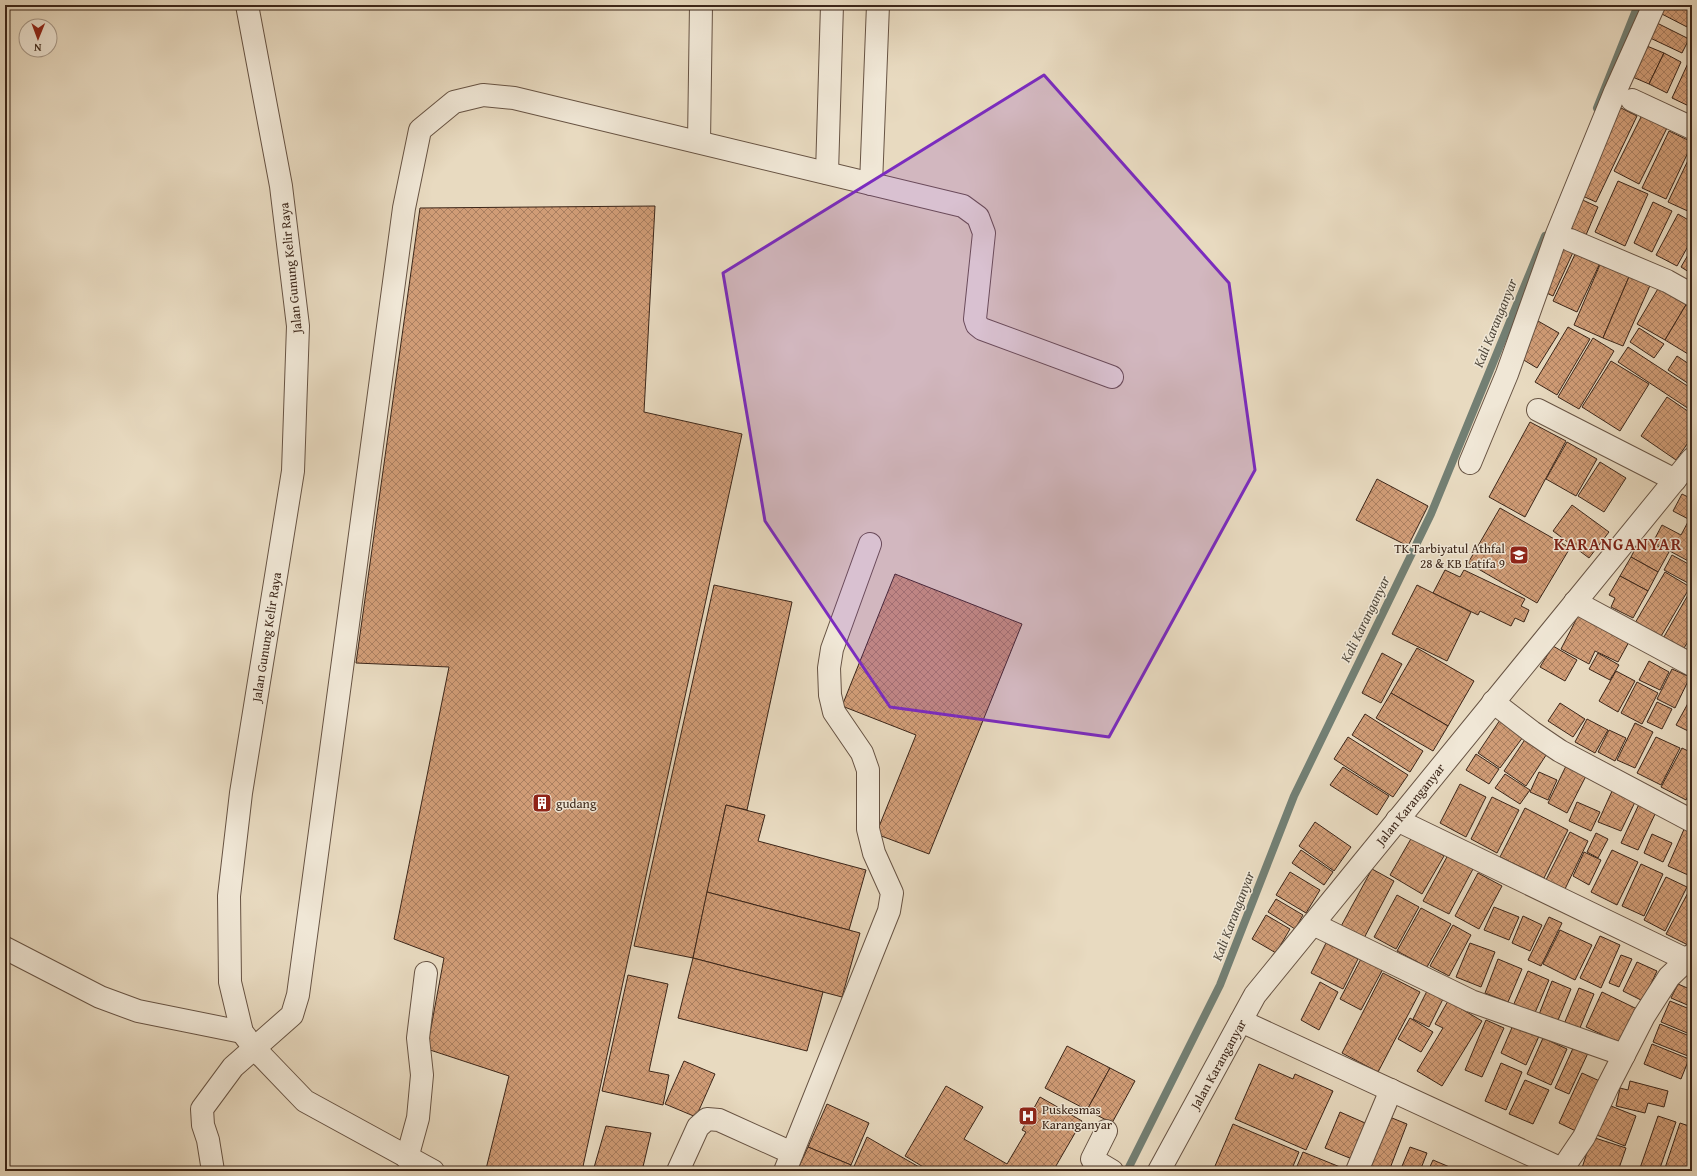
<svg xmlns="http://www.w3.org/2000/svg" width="1697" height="1176" viewBox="0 0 1697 1176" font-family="'Gentium Book Plus',serif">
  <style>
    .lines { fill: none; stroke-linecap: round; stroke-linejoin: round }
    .stream { stroke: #737f73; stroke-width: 8 }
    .building { fill: url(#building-cross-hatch); stroke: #3c2619 }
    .minor-casing { stroke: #675343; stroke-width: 24 }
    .minor { stroke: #f0e7d6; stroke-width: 22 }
    .marked { fill: #7b2cbf; fill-opacity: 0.2; stroke: #7b2cbf; stroke-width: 3; stroke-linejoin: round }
    .labels { text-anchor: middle; stroke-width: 3; stroke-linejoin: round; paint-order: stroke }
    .street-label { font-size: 13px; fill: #3c2619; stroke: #f0e7d6 }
    .poi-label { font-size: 13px; fill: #3c2619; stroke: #f0e7d6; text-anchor: start }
    .water-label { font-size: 14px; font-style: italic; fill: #534b3e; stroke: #f0e7d6 }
    .district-label { font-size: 17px; font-weight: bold; letter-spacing: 1px; fill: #7a1f14; stroke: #f0e7d6 }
  </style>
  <defs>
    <pattern id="building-cross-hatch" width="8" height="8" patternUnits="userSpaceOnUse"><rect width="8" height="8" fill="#d09c76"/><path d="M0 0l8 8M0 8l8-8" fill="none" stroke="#aa7f60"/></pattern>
  </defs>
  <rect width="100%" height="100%" fill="#e8dac0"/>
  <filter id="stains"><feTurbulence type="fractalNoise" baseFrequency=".005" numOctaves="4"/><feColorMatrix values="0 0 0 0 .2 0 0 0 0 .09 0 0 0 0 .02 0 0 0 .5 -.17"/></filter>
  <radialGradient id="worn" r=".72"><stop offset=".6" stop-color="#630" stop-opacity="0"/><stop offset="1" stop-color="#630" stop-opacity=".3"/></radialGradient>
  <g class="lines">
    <g class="stream">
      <polyline points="1597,108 1638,5"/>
      <polyline points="1127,1171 1220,985 1294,796 1431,514 1545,236"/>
    </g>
  </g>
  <g class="building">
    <polygon points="1661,5 1678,5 1692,12 1692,22 1689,28 1658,12"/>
    <polygon points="1678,5 1692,5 1692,12"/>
    <polygon points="1653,21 1689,39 1682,53 1646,36"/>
    <polygon points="1642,44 1664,53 1649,84 1628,75"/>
    <polygon points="1664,53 1681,62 1667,93 1649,84"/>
    <polygon points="1689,61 1692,62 1692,103 1691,107 1672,98"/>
    <polygon points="1617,106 1637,116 1596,202 1576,193"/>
    <polygon points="1642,115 1667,128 1639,184 1614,171"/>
    <polygon points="1669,131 1692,142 1692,144 1666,199 1642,188"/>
    <polygon points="1692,152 1692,213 1668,202"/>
    <polygon points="1618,181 1648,194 1625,246 1595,232"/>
    <polygon points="1576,197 1598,207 1586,235 1564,225"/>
    <polygon points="1653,202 1672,211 1652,252 1634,243"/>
    <polygon points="655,206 644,412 742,434 582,1171 498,1171 486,1169 509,1076 427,1049 444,958 394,939 449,667 356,663 420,208"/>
    <polygon points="1678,214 1692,222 1692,239 1677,266 1656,255"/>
    <polygon points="1560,241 1575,248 1553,296 1538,289"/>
    <polygon points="1692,248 1692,274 1681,267"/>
    <polygon points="1577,250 1601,261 1577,312 1553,301"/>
    <polygon points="1602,260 1631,272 1603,338 1574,325"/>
    <polygon points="1631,272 1652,281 1623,346 1603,338"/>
    <polygon points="1662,282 1690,298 1665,340 1637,324"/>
    <polygon points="1690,298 1692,300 1692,347 1688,354 1665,340"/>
    <polygon points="1538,321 1559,333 1537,368 1517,356"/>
    <polygon points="1568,327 1590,339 1557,395 1535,382"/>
    <polygon points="1639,328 1664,344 1654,358 1630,342"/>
    <polygon points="1593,338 1614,351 1579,409 1558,397"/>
    <polygon points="1628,347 1692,389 1692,411 1618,362"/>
    <polygon points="1677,356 1692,366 1692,386 1668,370"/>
    <polygon points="1611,361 1649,384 1620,431 1582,407"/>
    <polygon points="1667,397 1692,414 1692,437 1676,460 1641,436"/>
    <polygon points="1530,422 1566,441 1525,517 1489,497"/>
    <polygon points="1567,442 1597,459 1576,496 1546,479"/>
    <polygon points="1600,462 1626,478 1604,512 1578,496"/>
    <polygon points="1377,479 1428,506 1408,546 1356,520"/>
    <polygon points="1682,494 1692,499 1692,521 1673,511"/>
    <polygon points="1572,505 1609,532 1589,558 1553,531"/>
    <polygon points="1500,508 1570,548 1537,603 1468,563"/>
    <polygon points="1689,520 1692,522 1692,563 1653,542 1662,525 1681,535"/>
    <polygon points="1641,537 1669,552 1658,572 1631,557"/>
    <polygon points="1672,555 1692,566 1692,576 1688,583 1664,570"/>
    <polygon points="1631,557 1658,572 1648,591 1620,576"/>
    <polygon points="1445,570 1460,577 1464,570 1525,599 1521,606 1529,610 1524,622 1515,618 1511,626 1480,611 1478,615 1433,593"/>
    <polygon points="1665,572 1690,587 1660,638 1635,623"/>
    <polygon points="895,574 1022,624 929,854 876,834 916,735 842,706"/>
    <polygon points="1620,576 1648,591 1633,618 1611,607 1615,598 1609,595"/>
    <polygon points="714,585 792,602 747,810 726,805 693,958 634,946"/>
    <polygon points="1417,585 1471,612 1447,661 1392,634"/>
    <polygon points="1692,588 1692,635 1681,653 1661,642"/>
    <polygon points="1579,614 1630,640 1618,662 1595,651 1589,664 1561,649"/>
    <polygon points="1553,646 1577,660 1565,681 1540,667"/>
    <polygon points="1417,648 1474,681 1448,726 1391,693"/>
    <polygon points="1382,653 1402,664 1381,703 1362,693"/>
    <polygon points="1598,653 1619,665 1610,680 1589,669"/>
    <polygon points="1649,661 1669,672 1660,690 1639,680"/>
    <polygon points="1672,669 1690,677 1675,708 1657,699"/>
    <polygon points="1616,671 1635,681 1618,712 1599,701"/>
    <polygon points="1637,682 1658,693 1642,724 1621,713"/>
    <polygon points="1391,693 1448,726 1433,751 1376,718"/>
    <polygon points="1692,696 1692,733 1676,725"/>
    <polygon points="1657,702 1672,709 1662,729 1647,722"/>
    <polygon points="1560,703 1585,719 1573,737 1548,721"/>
    <polygon points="1365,714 1423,751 1410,772 1352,735"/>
    <polygon points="1587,719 1608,730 1595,753 1575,742"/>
    <polygon points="1500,720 1523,737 1500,768 1478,753"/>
    <polygon points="1635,723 1653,732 1635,768 1617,760"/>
    <polygon points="1609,730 1626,738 1615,761 1598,752"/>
    <polygon points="1528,735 1550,749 1526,786 1504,771"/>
    <polygon points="1348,737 1408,775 1393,797 1334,759"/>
    <polygon points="1656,737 1680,748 1661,785 1637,773"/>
    <polygon points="1682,748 1692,753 1692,788 1686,800 1661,787"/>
    <polygon points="1476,754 1499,769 1489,784 1466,770"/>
    <polygon points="1566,766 1586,776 1567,813 1548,803"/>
    <polygon points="1343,767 1389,796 1377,815 1330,785"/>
    <polygon points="1539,772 1557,780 1548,800 1530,792"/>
    <polygon points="1505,774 1530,790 1520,804 1495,788"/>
    <polygon points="1460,784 1486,797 1466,837 1440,823"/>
    <polygon points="1613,789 1636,800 1621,831 1598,822"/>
    <polygon points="1492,797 1519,810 1497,853 1471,839"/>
    <polygon points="1577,802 1600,812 1591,831 1569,821"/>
    <polygon points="1640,802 1657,810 1638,850 1621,843"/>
    <polygon points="726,805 765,815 758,841 866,870 849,930 707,892"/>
    <polygon points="1525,808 1568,830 1544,878 1500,857"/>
    <polygon points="1315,822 1351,847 1334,871 1299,846"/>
    <polygon points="1685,827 1692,831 1692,866 1688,875 1668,866"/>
    <polygon points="1570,832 1588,841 1565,889 1546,880"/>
    <polygon points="1596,833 1608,839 1598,858 1587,852"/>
    <polygon points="1652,834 1672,843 1663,862 1644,853"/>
    <polygon points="1412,837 1444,856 1422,894 1390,875"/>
    <polygon points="1301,850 1333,872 1324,885 1292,863"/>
    <polygon points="1612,850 1638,862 1617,905 1591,892"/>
    <polygon points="1584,852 1601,860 1589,885 1573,876"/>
    <polygon points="1448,855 1473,869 1449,914 1423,901"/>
    <polygon points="1641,864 1663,874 1644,916 1622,906"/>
    <polygon points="1372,869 1394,881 1362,942 1339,930"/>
    <polygon points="1290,872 1320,890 1306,913 1276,895"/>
    <polygon points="1478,873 1502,886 1479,929 1455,916"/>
    <polygon points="1666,877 1687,887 1665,931 1644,920"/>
    <polygon points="1691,887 1692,942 1690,946 1666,934"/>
    <polygon points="707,892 860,933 842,997 693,958"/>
    <polygon points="1397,895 1419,907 1396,949 1374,937"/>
    <polygon points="1276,899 1303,915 1295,929 1268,912"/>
    <polygon points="1494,907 1519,917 1509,940 1484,930"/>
    <polygon points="1421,908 1451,924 1427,967 1397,951"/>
    <polygon points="1266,915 1290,929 1276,953 1252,939"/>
    <polygon points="1523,916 1542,925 1530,951 1512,943"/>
    <polygon points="1549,917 1562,923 1541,966 1528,960"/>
    <polygon points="1453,925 1471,935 1449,976 1430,966"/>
    <polygon points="1560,930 1592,945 1575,980 1543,964"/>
    <polygon points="1600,936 1620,945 1601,988 1580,978"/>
    <polygon points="1326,943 1358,959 1343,989 1311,973"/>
    <polygon points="1470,943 1495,952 1481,987 1456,977"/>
    <polygon points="1621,955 1632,959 1619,987 1609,983"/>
    <polygon points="1362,957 1383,969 1361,1010 1340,999"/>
    <polygon points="693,958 823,992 807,1051 678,1018"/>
    <polygon points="1498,959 1522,969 1508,1002 1485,993"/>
    <polygon points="1637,962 1657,971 1643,1001 1623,991"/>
    <polygon points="1528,971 1549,980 1534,1015 1513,1006"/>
    <polygon points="1383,973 1420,992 1378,1072 1342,1053"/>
    <polygon points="628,975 668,984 649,1071 669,1075 663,1105 602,1091"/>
    <polygon points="1552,981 1571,989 1556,1025 1538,1017"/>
    <polygon points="1320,982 1338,992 1319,1030 1301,1020"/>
    <polygon points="1678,984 1692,990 1692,1007 1671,998"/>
    <polygon points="1579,988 1594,994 1577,1035 1562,1029"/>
    <polygon points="1427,991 1443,999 1429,1027 1413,1019"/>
    <polygon points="1602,992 1637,1009 1620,1043 1586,1027"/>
    <polygon points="1448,1001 1482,1021 1442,1086 1417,1071 1443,1028 1435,1024"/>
    <polygon points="1670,1001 1692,1010 1692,1035 1661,1022"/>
    <polygon points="1410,1018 1433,1032 1421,1052 1398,1039"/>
    <polygon points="1486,1020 1504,1028 1482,1077 1465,1070"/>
    <polygon points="1514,1023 1540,1034 1526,1065 1501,1053"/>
    <polygon points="1660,1024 1692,1037 1692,1046 1688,1056 1653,1042"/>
    <polygon points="1543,1038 1567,1049 1551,1085 1527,1074"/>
    <polygon points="1652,1044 1689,1059 1681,1079 1644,1064"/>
    <polygon points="1067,1046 1110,1068 1087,1110 1045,1088"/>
    <polygon points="1574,1046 1588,1053 1569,1094 1555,1088"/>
    <polygon points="684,1061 715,1074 696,1117 665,1104"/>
    <polygon points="1501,1063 1522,1072 1506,1110 1485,1101"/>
    <polygon points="1259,1064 1293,1079 1295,1074 1333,1091 1306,1150 1235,1119"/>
    <polygon points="1110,1068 1135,1081 1112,1123 1087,1110"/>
    <polygon points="1582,1073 1604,1083 1580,1133 1559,1123"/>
    <polygon points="1525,1080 1549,1090 1533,1124 1509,1114"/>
    <polygon points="1630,1081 1668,1091 1664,1107 1648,1103 1645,1113 1616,1106 1620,1088 1628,1090"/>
    <polygon points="946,1086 983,1107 964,1139 1007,1164 1026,1132 1022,1130 1040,1097 1082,1121 1053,1171 930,1171 905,1156"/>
    <polygon points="827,1104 869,1123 851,1165 808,1147"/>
    <polygon points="1606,1104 1636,1116 1625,1146 1594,1134"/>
    <polygon points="1340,1112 1372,1126 1357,1161 1325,1148"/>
    <polygon points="1387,1116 1407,1124 1389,1171 1366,1171"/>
    <polygon points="1658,1116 1676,1122 1659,1171 1639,1171"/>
    <polygon points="1680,1123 1692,1127 1692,1171 1664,1171"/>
    <polygon points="1233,1124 1299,1152 1291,1171 1227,1171 1215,1166"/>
    <polygon points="606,1126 651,1133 642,1171 593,1171"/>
    <polygon points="867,1137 926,1171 852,1171"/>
    <polygon points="1592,1137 1626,1148 1618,1171 1581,1171"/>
    <polygon points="808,1147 851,1165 848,1171 797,1171"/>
    <polygon points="1410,1147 1427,1153 1420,1171 1400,1171"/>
    <polygon points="1303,1152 1350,1171 1295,1171"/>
    <polygon points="1433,1160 1452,1168 1451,1171 1428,1171"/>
  </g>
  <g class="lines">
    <g class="minor-casing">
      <g id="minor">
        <polyline points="247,5 281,186 298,326 293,471 241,793 229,896 230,982 242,1032 254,1048 305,1101 433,1171"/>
        <polyline points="1632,100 1692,128"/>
        <polyline points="699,142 701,5"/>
        <polyline points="827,173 832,5"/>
        <polyline points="871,184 878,5"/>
        <polyline points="1570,240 1667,281 1692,295"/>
        <polyline points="1538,410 1675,480"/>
        <polyline points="1470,463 1507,374 1557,234 1615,92 1654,5"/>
        <polyline points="1575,602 1692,665"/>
        <polyline points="1493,702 1532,732 1560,751 1692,821"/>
        <polyline points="1397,820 1687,960"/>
        <polyline points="1313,924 1471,1001 1624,1055"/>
        <polyline points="5,948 100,997 138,1011 242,1032"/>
        <polyline points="1241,1021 1566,1171"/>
        <polyline points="1106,1131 1092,1159 1112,1171"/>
        <polyline points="407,1158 418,1118 422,1075 418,1038 426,973"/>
        <polyline points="213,1171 208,1140 203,1125 202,1109 233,1067 292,1015 298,995 404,208 420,130 454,102 483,95 514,98 963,206 978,217 984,233 975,319 977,325 982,329 1112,377"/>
        <polyline points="678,1171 698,1127 707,1119 719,1120 792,1153"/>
        <polyline points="785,1171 889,911 892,893 874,853 868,829 868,770 862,753 834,712 830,695 829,668 832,649 870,544"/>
        <polyline points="1159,1171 1255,995 1692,459"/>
        <polyline points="1357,1171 1391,1090"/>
        <polyline points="1561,1171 1584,1137 1607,1088 1644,1016 1669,977 1692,955"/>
      </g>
    </g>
    <use href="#minor" class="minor"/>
  </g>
  <path class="marked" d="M1044,75L1229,283L1255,470L1109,737L890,707L765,521L723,273Z"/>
  <defs>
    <g id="school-square" transform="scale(1)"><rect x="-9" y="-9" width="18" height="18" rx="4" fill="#8f2418" stroke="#f0e7d6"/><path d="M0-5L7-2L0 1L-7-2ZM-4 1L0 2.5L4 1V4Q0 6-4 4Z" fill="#fff"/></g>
    <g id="building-square" transform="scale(1)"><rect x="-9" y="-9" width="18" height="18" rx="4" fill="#8f2418" stroke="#f0e7d6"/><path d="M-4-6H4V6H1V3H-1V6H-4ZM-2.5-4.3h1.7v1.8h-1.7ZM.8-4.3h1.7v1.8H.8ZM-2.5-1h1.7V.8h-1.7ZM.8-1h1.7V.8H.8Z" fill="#fff"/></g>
    <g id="hospital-square" transform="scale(1)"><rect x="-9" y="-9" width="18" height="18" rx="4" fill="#8f2418" stroke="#f0e7d6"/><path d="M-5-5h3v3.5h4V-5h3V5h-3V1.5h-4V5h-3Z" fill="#fff"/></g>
  </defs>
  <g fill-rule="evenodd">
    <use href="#school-square" x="1519" y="555"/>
    <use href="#building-square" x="542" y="803"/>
    <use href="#hospital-square" x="1028" y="1116"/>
  </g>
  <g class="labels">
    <g class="street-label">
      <text transform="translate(290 268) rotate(-96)" y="5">Jalan Gunung Kelir Raya</text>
      <text transform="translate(266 637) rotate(-81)" y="5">Jalan Gunung Kelir Raya</text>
      <text transform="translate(1410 804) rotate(-51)" y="5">Jalan Karanganyar</text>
      <text transform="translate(1218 1064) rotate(-61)" y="5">Jalan Karanganyar</text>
    </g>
    <g class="poi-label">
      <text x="1505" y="553" text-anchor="end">TK Tarbiyatul Athfal<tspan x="1505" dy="15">28 &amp; KB Latifa 9</tspan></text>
      <text x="556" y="808">gudang</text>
      <text x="1042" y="1114">Puskesmas<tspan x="1042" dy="15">Karanganyar</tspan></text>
    </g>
    <g class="water-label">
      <text transform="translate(1495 323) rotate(-68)" y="5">Kali Karanganyar</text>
      <text transform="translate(1365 619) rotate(-64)" y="5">Kali Karanganyar</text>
      <text transform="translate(1233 916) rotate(-69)" y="5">Kali Karanganyar</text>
    </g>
    <g class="district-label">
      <text x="1618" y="550">KARANGANYAR</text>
    </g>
  </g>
  <rect width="1697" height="1176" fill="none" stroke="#e8dac0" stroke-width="20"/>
  <rect x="6" y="6" width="1685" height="1164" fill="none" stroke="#3c2619" stroke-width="2"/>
  <rect x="10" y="10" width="1677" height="1156" fill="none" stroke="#3c2619"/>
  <g transform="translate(38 38) rotate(181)"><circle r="19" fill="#f0e7d6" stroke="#a89a8a"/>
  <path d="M0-3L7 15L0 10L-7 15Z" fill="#8f2418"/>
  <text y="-6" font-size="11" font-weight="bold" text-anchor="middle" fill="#3c2619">N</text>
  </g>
  <rect width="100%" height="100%" filter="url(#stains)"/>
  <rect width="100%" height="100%" fill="url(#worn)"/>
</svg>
